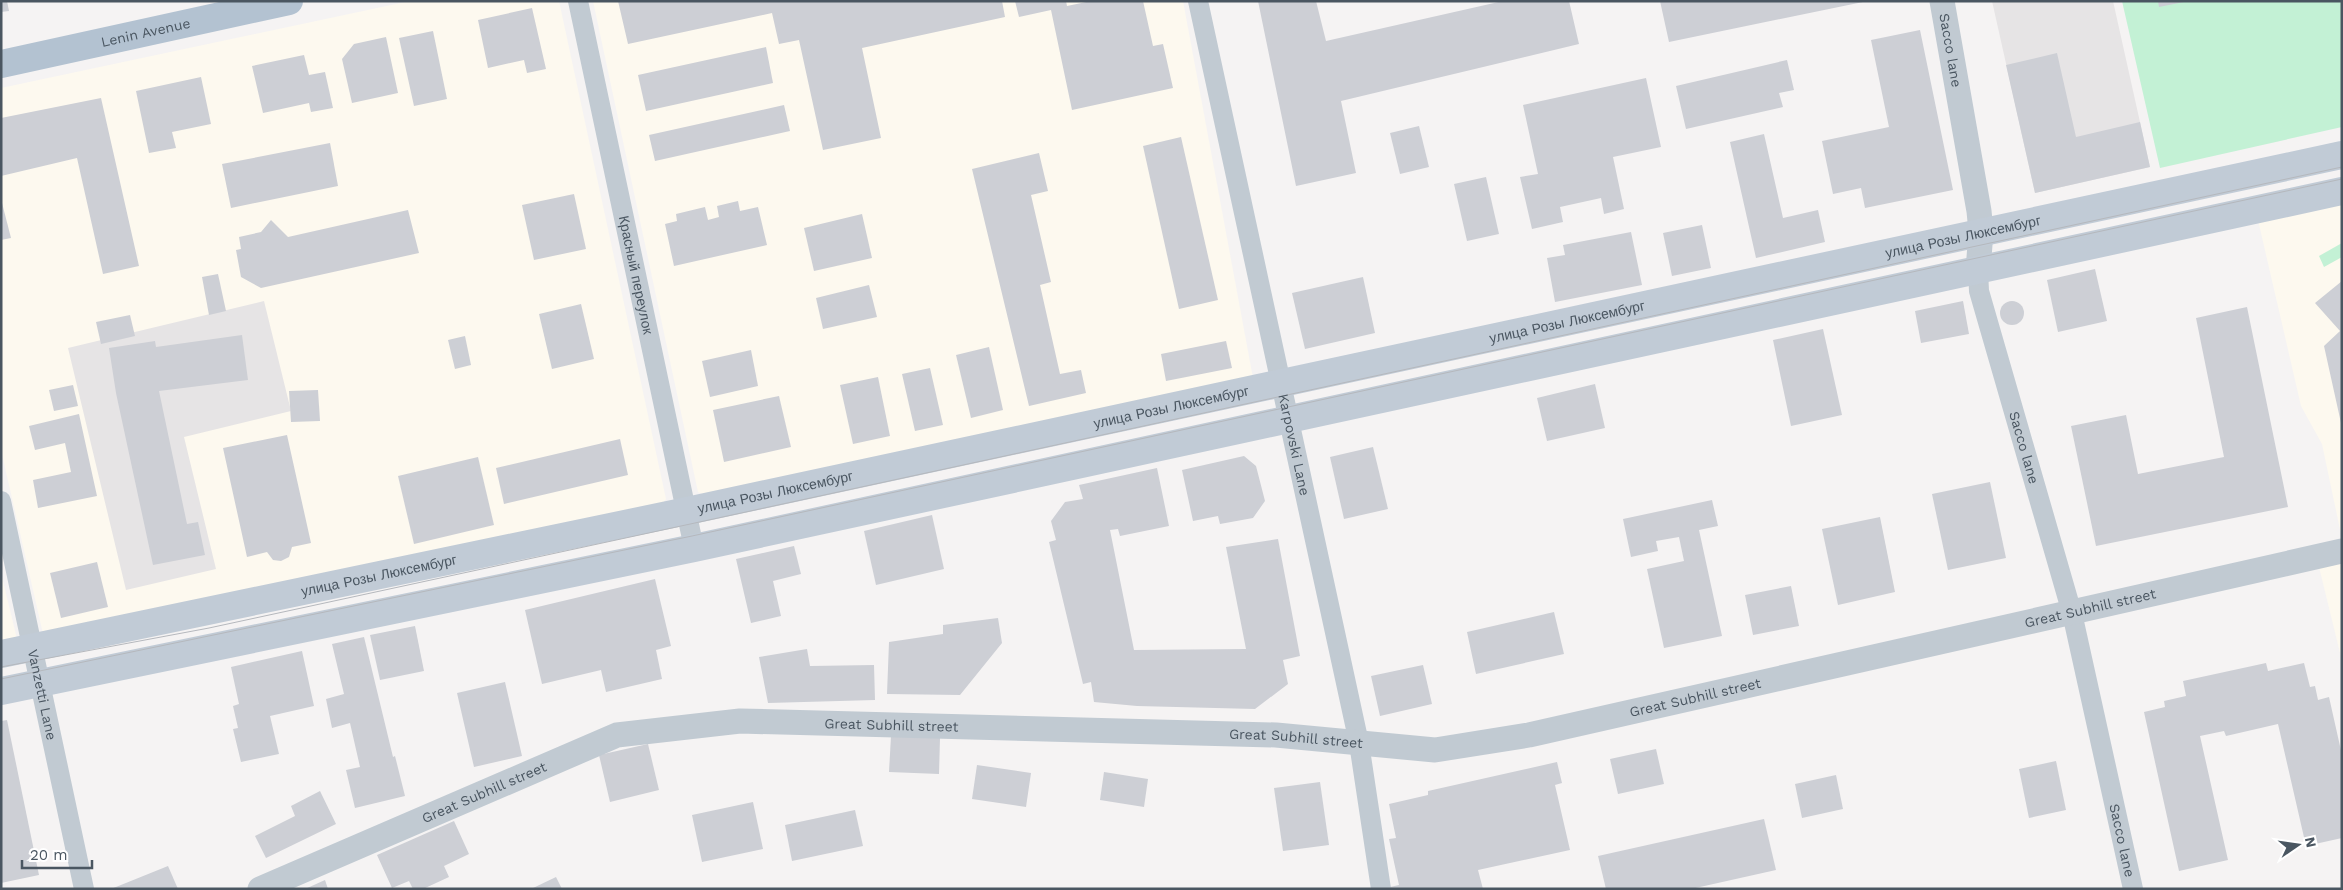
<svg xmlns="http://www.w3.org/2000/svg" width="2343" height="890" viewBox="0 0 2343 890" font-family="'Work Sans',sans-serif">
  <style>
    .commercial { fill: #fdf9ef }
    .education { fill: #e6e4e5 }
    .green { fill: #c3f1d5 }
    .building { fill: #cdcfd5 }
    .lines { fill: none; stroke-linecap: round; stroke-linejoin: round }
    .minor { stroke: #c1cad2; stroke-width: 20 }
    .tertiary { stroke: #c1cad2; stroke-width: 25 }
    .secondary { stroke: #c1cbd6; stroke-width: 28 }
    .primary { stroke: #b3c2d1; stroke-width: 28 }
    .tram { stroke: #b5b8bd; stroke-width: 1 }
    .labels { text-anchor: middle; stroke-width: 4.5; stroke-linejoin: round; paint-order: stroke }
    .street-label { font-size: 14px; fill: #4a5661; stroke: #fff }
  </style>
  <rect width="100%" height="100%" fill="#f5f3f3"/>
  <g class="commercial">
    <polygon points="410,1 559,1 666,499 659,508 44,638 1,450 1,88"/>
    <polygon points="593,1 1183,1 1253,378 706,496 698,492"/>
    <polygon points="2342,201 2342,539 2322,444 2301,406 2258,220"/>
    <polygon points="2342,562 2342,661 2319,567"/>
    <polygon points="1,573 18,643 1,647"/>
  </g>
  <g class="education">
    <polygon points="1992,1 2113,1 2150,167 2035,193"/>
    <polygon points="264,301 291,411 184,437 216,569 126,590 68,348"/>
  </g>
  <g class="green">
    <polygon points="2122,1 2342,1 2342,127 2160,168"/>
    <polygon points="2342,243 2342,257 2324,267 2319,256"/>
  </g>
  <g class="building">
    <polygon points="1,1 7,1 9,11 1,12"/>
    <polygon points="618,1 1002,1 1005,17 862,48 881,138 823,150 799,40 779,44 772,13 628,44"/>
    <polygon points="1015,1 1066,1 1067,6 1091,1 1143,1 1153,46 1163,44 1173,88 1072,110 1051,10 1019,17"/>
    <polygon points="1258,1 1316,1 1326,41 1503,1 1569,1 1579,44 1341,101 1356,173 1296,186"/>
    <polygon points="1660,1 1863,1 1863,2 1669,42"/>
    <polygon points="2158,1 2184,1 2184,2 2159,7"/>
    <polygon points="532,8 546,69 527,73 524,60 488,68 478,20"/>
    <polygon points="1920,30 1953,190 1865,208 1861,188 1833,194 1822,141 1889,127 1871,40"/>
    <polygon points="433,31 447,99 414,106 399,38"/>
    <polygon points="386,37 398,93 352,103 342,59 354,44"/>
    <polygon points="766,47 773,83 646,111 638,75"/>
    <polygon points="2057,53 2076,137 2140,122 2150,167 2035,193 2006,65"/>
    <polygon points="304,55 309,75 325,72 333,108 311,112 309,103 263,113 252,66"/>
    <polygon points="1787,60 1794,90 1779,93 1783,107 1686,129 1676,86"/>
    <polygon points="201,77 211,124 172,132 176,148 149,153 136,91"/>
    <polygon points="1646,78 1661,147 1613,157 1624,209 1604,214 1601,198 1560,207 1563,222 1532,229 1520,177 1538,174 1523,105"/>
    <polygon points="101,98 139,266 103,274 77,158 1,176 1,118"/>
    <polygon points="784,105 790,131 655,161 649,135"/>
    <polygon points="1419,126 1429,167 1400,174 1390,133"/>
    <polygon points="1764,134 1783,218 1818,210 1825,242 1756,258 1730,142"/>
    <polygon points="1181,137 1218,300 1179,309 1143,146"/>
    <polygon points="330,143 338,186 231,208 222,164"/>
    <polygon points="1039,153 1048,191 1031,195 1051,282 1040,285 1060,374 1081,370 1086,393 1029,406 972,169"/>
    <polygon points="1486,177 1499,234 1467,241 1454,184"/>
    <polygon points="574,194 586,249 534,260 522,205"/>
    <polygon points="1,199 11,238 1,240"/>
    <polygon points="738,201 740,211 758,207 767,245 674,266 665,224 677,221 676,214 705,207 708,220 719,217 717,206"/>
    <polygon points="408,210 419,253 261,288 241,277 236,250 241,249 239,237 261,232 271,220 288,237"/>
    <polygon points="862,214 872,258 814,271 804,228"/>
    <polygon points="1702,225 1711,268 1672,276 1663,233"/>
    <polygon points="1631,232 1642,285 1555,302 1547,258 1565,255 1563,245"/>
    <polygon points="2095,269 2107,321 2058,332 2047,280"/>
    <polygon points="218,274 226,311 209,315 202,277"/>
    <polygon points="1363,277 1375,333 1305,349 1292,293"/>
    <polygon points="2342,281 2342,423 2341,423 2324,346 2340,331 2315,303"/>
    <polygon points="869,285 877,317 823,329 816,298"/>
    <polygon points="1963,301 1969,334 1921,343 1915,311"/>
    <circle cx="2012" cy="313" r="12"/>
    <polygon points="581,304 594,359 552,369 539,314"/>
    <polygon points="2247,307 2288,507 2096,546 2071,426 2126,415 2138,474 2224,457 2196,318"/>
    <polygon points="130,315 135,336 101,344 96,322"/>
    <polygon points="1823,329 1842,415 1791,426 1773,340"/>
    <polygon points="242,335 248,380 159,391 187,524 198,522 205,555 153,565 116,393 109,348 155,341 156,347"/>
    <polygon points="465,336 471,365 455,369 448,340"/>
    <polygon points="1226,341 1232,368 1166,381 1161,354"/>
    <polygon points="989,347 1003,410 971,418 956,355"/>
    <polygon points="751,350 758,386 710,397 702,361"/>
    <polygon points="930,368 943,425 915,431 902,374"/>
    <polygon points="878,377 890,436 853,444 840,385"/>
    <polygon points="1595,384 1605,428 1547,441 1537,398"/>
    <polygon points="73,385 78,406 54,411 49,390"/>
    <polygon points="318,390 320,421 291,422 289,391"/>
    <polygon points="779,396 791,447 724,462 713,410"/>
    <polygon points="79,414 97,496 38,508 33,480 71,472 65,443 35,450 29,426"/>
    <polygon points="287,435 311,543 292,547 289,557 281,561 273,560 267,552 247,557 223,448"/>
    <polygon points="620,439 628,475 504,504 496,468"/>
    <polygon points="1373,447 1388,509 1344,519 1330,457"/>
    <polygon points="1244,456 1256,466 1265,501 1253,518 1220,524 1218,516 1193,521 1182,470"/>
    <polygon points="478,457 494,525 414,544 398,476"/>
    <polygon points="1157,468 1169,526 1120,536 1118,529 1110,530 1134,650 1246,649 1226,547 1278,539 1300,656 1283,660 1288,684 1255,709 1137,706 1094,702 1091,682 1083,684 1049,542 1056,540 1051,521 1065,502 1083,499 1079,485"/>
    <polygon points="1990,482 2006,558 1948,570 1932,494"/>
    <polygon points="1712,500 1718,526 1699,530 1722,636 1664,648 1647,569 1684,561 1679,537 1656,541 1658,551 1631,557 1623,519"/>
    <polygon points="932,515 944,569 876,585 864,531"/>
    <polygon points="1880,517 1895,592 1838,605 1822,529"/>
    <polygon points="794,546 801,574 773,581 781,616 751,623 736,559"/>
    <polygon points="97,562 108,607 61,618 50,573"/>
    <polygon points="655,579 671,646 656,650 662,679 606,692 601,670 542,684 525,610"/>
    <polygon points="1791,586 1799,626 1753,635 1745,595"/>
    <polygon points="1554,612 1564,654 1476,674 1467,632"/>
    <polygon points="998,618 1002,643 960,695 887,694 889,642 943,634 943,625"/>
    <polygon points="415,626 424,671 380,680 370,635"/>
    <polygon points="364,637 393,757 395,756 405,796 355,808 346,770 360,767 350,723 332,728 326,699 344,694 332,644"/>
    <polygon points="807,649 810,666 874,665 875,700 768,703 759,657"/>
    <polygon points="302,651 314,706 270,716 279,754 241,762 233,729 238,728 233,706 239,704 231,667"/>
    <polygon points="2266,663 2268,671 2304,663 2310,687 2315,686 2318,700 2329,697 2342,755 2342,838 2306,846 2278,724 2226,736 2224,731 2200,736 2228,860 2179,871 2144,712 2165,707 2164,701 2186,696 2183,681"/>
    <polygon points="1423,665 1432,704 1380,716 1371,676"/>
    <polygon points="505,682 522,756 474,767 457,693"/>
    <polygon points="7,720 39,875 1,883 1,721"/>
    <polygon points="891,736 940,738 939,774 889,772"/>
    <polygon points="648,744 659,790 610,802 599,755"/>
    <polygon points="1656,749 1664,784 1618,794 1610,759"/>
    <polygon points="2056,761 2066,810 2029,818 2019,769"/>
    <polygon points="1557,762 1562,783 1555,785 1570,850 1478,870 1483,889 1391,889 1390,887 1399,885 1389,839 1396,838 1389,804 1428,795 1428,791"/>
    <polygon points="977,765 1031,773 1026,807 972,799"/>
    <polygon points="1104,772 1148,779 1144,807 1100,800"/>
    <polygon points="1836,775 1843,809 1802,818 1795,784"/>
    <polygon points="1320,782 1329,845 1283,851 1274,788"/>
    <polygon points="320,791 336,824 266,858 255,836 295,816 291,806"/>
    <polygon points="753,802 763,849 702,862 692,815"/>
    <polygon points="855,810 863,846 792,861 785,825"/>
    <polygon points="1764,819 1776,870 1691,889 1606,889 1598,856"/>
    <polygon points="454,821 469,854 444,866 449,877 423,889 413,889 409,881 392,888 377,855"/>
    <polygon points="168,866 178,889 111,889"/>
    <polygon points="556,877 562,889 531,889"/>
    <polygon points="325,880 328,889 305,889"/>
  </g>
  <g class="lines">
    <g class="minor">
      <path id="s1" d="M578,1L694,548"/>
      <path id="s2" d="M1198,1L1359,743L1381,889"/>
      <path id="s3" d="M1978,270L1979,291L2072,613L2133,889"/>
      <path id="s4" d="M1,501L84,889"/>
    </g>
    <g class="tertiary">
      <path id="s5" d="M1942,1L1979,211L1981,232L1978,270"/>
      <path id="s6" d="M260,889L617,735L740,721L1276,735L1435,750L1529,735L2342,551"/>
    </g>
    <g class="secondary">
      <path id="s7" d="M1,654L687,511L2342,155"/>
      <polyline points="1,691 694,548 2342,191"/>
    </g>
    <path class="primary" id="s8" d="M1,64L289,1"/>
    <g class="tram">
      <polyline points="1,667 209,628 2342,167"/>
      <polyline points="1,679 692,536 2342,179"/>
    </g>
  </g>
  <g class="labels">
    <g class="street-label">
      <text dy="5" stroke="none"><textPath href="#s8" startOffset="148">Lenin Avenue</textPath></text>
      <text dy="5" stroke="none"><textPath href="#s5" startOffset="50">Sacco lane</textPath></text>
      <text dy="5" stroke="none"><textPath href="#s7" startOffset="2006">улица Розы Люксембург</textPath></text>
      <text dy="5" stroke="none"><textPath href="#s1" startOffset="280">Красный переулок</textPath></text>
      <text dy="5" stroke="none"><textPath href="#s7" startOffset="1601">улица Розы Люксембург</textPath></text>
      <text dy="5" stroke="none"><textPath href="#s7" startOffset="1196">улица Розы Люксембург</textPath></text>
      <text dy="5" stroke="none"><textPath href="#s2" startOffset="454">Karpovski Lane</textPath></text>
      <text dy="5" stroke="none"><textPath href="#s3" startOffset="184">Sacco lane</textPath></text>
      <text dy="5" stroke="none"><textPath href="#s7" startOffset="791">улица Розы Люксембург</textPath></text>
      <text dy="5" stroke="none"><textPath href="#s7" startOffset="386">улица Розы Люксембург</textPath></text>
      <text dy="5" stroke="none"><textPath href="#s6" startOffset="1879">Great Subhill street</textPath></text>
      <text dy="5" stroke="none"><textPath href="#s4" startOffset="198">Vanzetti Lane</textPath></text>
      <text dy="5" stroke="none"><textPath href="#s6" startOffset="1474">Great Subhill street</textPath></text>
      <text dy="5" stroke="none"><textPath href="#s6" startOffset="664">Great Subhill street</textPath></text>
      <text dy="5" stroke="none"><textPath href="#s6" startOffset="1069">Great Subhill street</textPath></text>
      <text dy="5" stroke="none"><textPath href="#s6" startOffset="244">Great Subhill street</textPath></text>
      <text dy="5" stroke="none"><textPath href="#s3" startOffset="589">Sacco lane</textPath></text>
    </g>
  </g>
  <rect width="2343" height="890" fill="none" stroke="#4a5661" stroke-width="5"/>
  <g transform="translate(2298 845) rotate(77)" stroke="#ffffff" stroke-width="4" paint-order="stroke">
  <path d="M0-4L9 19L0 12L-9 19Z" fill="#4a5661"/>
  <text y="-8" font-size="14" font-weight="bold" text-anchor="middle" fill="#4a5661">N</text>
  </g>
  <path d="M22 860v8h70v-8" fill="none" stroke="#4a5661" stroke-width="2.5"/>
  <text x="30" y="860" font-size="15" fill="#4a5661" stroke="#ffffff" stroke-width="4" paint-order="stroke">20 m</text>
</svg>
